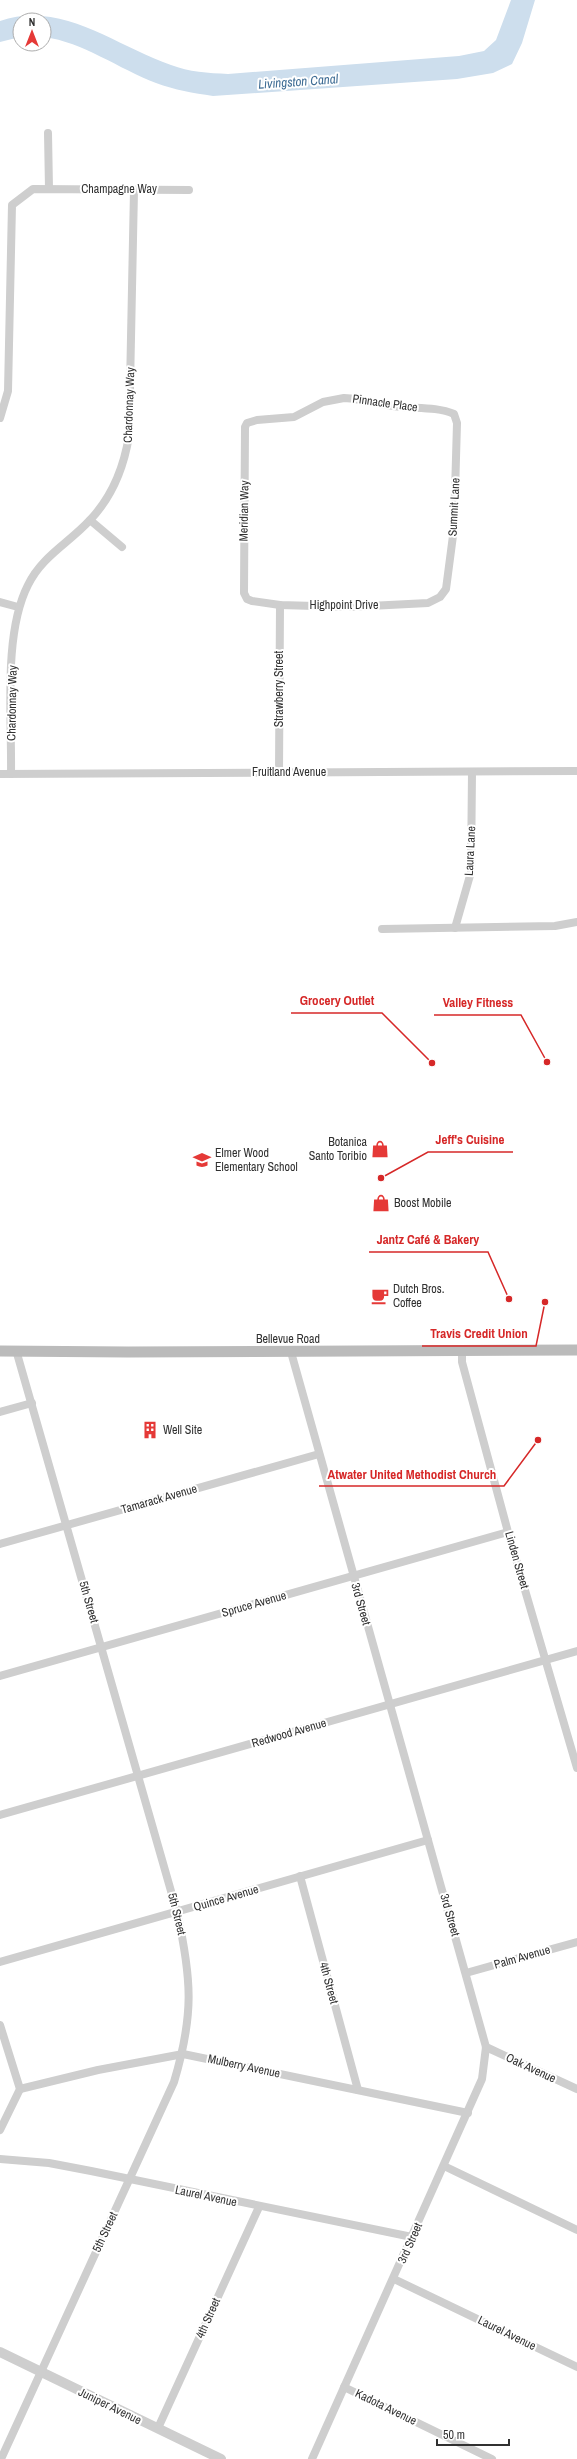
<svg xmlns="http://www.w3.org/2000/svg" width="577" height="2459" viewBox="0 0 577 2459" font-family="'Archivo Narrow',sans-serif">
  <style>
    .water { fill: #cddeed }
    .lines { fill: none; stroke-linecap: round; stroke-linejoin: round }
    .minor { stroke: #cecece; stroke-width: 8 }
    .tertiary { stroke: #cecece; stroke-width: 10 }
    .secondary { stroke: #bbb; stroke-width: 11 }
    .labels { text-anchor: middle; stroke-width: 4; stroke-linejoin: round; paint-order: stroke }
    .street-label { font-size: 12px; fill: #313131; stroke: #fff }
    .poi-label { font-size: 12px; fill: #313131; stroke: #fff; text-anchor: start }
    .water-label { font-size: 13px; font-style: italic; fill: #3e6c94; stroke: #fff }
    .leader { fill: none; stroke: #d62828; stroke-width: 1.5 }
    .callout-dot { fill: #d62828; stroke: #fff; stroke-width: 1.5 }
    .callout-label { font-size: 13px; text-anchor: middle; font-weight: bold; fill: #d62828; stroke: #fff; stroke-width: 4; stroke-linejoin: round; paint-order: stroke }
  </style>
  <rect width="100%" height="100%" fill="#fff"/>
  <path class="water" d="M511,0H535L522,43L512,64L493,73L457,79L213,96C193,93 175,90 156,83C119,69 83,42 44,37V20H20V37L0,42V21C62,0 115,46 171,65C189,72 208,73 228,74L459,56L484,51L496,40Z"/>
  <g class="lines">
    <g class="minor">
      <polyline points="48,133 49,189"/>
      <path d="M344,398C361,399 376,403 393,406C413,409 436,406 454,414L457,423L454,528L446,589L440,597L428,603L350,607L280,605L252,601L247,599L244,593L245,427L247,423L257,420L294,417L323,402Z"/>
      <polyline points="0,418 8,391 12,205 33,189 189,190"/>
      <polyline points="90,520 122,547"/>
      <polyline points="0,602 18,607"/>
      <polyline points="279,773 280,605"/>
      <polyline points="0,774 577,771"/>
      <path d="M11,774C12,718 3,634 28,585C42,556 69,543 90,520C112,497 124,466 129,436L134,190"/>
      <polyline points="455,928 471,872 472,772"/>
      <polyline points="382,929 555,926 577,922"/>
      <polyline points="462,1351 462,1362 508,1532 577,1768"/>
      <polyline points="291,1352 486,2047 482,2079 312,2459"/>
      <polyline points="0,1412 32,1403"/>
      <polyline points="0,1544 319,1454"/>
      <polyline points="0,1676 508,1532"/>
      <polyline points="0,1815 577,1651"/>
      <polyline points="300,1876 358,2090"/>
      <polyline points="0,1962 428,1840"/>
      <polyline points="466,1973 577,1942"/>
      <polyline points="0,2025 20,2089 0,2130"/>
      <polyline points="486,2047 577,2089"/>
      <polyline points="20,2089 98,2070 183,2054 468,2113"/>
      <polyline points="0,2159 49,2163 91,2171 412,2237"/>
      <polyline points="444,2166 577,2230"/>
      <polyline points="394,2279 577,2367"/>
      <polyline points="344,2387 492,2459"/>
      <polyline points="158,2428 259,2207"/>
      <path d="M1,2459L174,2082C194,2015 192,1980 177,1912L16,1350"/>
    </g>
    <polyline class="tertiary" points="0,2352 221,2459"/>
    <polyline class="secondary" points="0,1351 128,1352 577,1350"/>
  </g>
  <defs>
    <g id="shop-bare" transform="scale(1.38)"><path d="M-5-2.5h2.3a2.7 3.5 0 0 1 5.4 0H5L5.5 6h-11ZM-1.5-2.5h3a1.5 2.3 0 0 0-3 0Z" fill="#e53937" stroke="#fff" stroke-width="2.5" paint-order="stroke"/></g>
    <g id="school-bare" transform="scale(1.38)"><path d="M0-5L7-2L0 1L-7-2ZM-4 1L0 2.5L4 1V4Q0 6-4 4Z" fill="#e53937" stroke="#fff" stroke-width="2.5" paint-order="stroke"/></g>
    <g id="cafe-bare" transform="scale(1.38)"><path d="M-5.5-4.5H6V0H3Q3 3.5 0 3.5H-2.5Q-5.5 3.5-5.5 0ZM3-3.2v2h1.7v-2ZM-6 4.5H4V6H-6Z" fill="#e53937" stroke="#fff" stroke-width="2.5" paint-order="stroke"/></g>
    <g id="building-bare" transform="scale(1.38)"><path d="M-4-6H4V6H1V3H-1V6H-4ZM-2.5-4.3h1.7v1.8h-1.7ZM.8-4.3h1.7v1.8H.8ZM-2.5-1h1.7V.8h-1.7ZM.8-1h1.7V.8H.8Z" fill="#e53937" stroke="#fff" stroke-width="2.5" paint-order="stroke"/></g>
  </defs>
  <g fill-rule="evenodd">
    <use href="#shop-bare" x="380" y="1149"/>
    <use href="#school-bare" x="202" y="1160"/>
    <use href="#shop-bare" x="381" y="1203"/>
    <use href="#cafe-bare" x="380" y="1296"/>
    <use href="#building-bare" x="150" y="1430"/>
  </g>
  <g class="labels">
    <g class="street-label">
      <text x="119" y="193">Champagne Way</text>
      <text transform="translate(385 403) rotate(8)" y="4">Pinnacle Place</text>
      <text transform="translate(129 405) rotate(-88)" y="4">Chardonnay Way</text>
      <text transform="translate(454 507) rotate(-87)" y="4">Summit Lane</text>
      <text transform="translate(244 511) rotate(-89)" y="4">Meridian Way</text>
      <text x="344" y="609">Highpoint Drive</text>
      <text transform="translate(279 689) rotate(-90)" y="4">Strawberry Street</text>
      <text transform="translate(12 703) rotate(-89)" y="4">Chardonnay Way</text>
      <text x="289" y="776">Fruitland Avenue</text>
      <text transform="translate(470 851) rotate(-87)" y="4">Laura Lane</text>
      <text x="288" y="1343">Bellevue Road</text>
      <text transform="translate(159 1499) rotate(-16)" y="4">Tamarack Avenue</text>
      <text transform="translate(517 1560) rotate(74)" y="4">Linden Street</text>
      <text transform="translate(89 1602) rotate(74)" y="4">5th Street</text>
      <text transform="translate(254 1604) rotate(-16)" y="4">Spruce Avenue</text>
      <text transform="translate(361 1604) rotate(74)" y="4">3rd Street</text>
      <text transform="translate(289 1733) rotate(-16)" y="4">Redwood Avenue</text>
      <text transform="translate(226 1898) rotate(-16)" y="4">Quince Avenue</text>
      <text transform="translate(177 1914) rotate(76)" y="4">5th Street</text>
      <text transform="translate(450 1915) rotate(74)" y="4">3rd Street</text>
      <text transform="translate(522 1957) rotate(-16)" y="4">Palm Avenue</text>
      <text transform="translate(329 1983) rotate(75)" y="4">4th Street</text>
      <text transform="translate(244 2066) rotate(12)" y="4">Mulberry Avenue</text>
      <text transform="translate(531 2068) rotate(25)" y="4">Oak Avenue</text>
      <text transform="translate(206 2196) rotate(12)" y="4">Laurel Avenue</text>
      <text transform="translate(105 2232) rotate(-65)" y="4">5th Street</text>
      <text transform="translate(410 2243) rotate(-66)" y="4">3rd Street</text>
      <text transform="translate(208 2318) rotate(-66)" y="4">4th Street</text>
      <text transform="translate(507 2333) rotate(26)" y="4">Laurel Avenue</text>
      <text transform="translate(110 2406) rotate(26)" y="4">Juniper Avenue</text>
      <text transform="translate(386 2407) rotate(26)" y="4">Kadota Avenue</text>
    </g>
    <g class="poi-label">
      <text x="367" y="1146" text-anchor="end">Botanica<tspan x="367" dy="14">Santo Toribio</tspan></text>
      <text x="215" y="1157">Elmer Wood<tspan x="215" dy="14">Elementary School</tspan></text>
      <text x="394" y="1207">Boost Mobile</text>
      <text x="393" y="1293">Dutch Bros.<tspan x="393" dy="14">Coffee</tspan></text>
      <text x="163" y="1434">Well Site</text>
    </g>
    <g class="water-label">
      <text transform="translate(298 81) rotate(-4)" y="5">Livingston Canal</text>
    </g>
  </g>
  <path class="leader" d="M432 1063L382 1013H291M547 1062L521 1015H434M381 1178L428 1152H513M509 1299L488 1252H369M545 1302L536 1346H422M538 1440L504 1486H319"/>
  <g class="callout-dot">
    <circle cx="432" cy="1063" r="4"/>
    <circle cx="547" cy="1062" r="4"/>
    <circle cx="381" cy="1178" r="4"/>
    <circle cx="509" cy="1299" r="4"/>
    <circle cx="545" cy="1302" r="4"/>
    <circle cx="538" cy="1440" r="4"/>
  </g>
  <g class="callout-label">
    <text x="337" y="1005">Grocery Outlet</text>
    <text x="478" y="1007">Valley Fitness</text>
    <text x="470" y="1144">Jeff's Cuisine</text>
    <text x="428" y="1244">Jantz Café &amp; Bakery</text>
    <text x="479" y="1338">Travis Credit Union</text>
    <text x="412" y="1479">Atwater United Methodist Church</text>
  </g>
  <g transform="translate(32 32)"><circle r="19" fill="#ffffff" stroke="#adadad"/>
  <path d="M0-3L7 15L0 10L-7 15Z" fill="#e53937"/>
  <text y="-6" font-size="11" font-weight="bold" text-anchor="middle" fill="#313131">N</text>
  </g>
  <path d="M437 2439v6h72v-6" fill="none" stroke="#313131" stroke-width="2"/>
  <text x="443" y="2439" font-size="12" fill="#313131" stroke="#ffffff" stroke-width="3" paint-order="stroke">50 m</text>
</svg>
